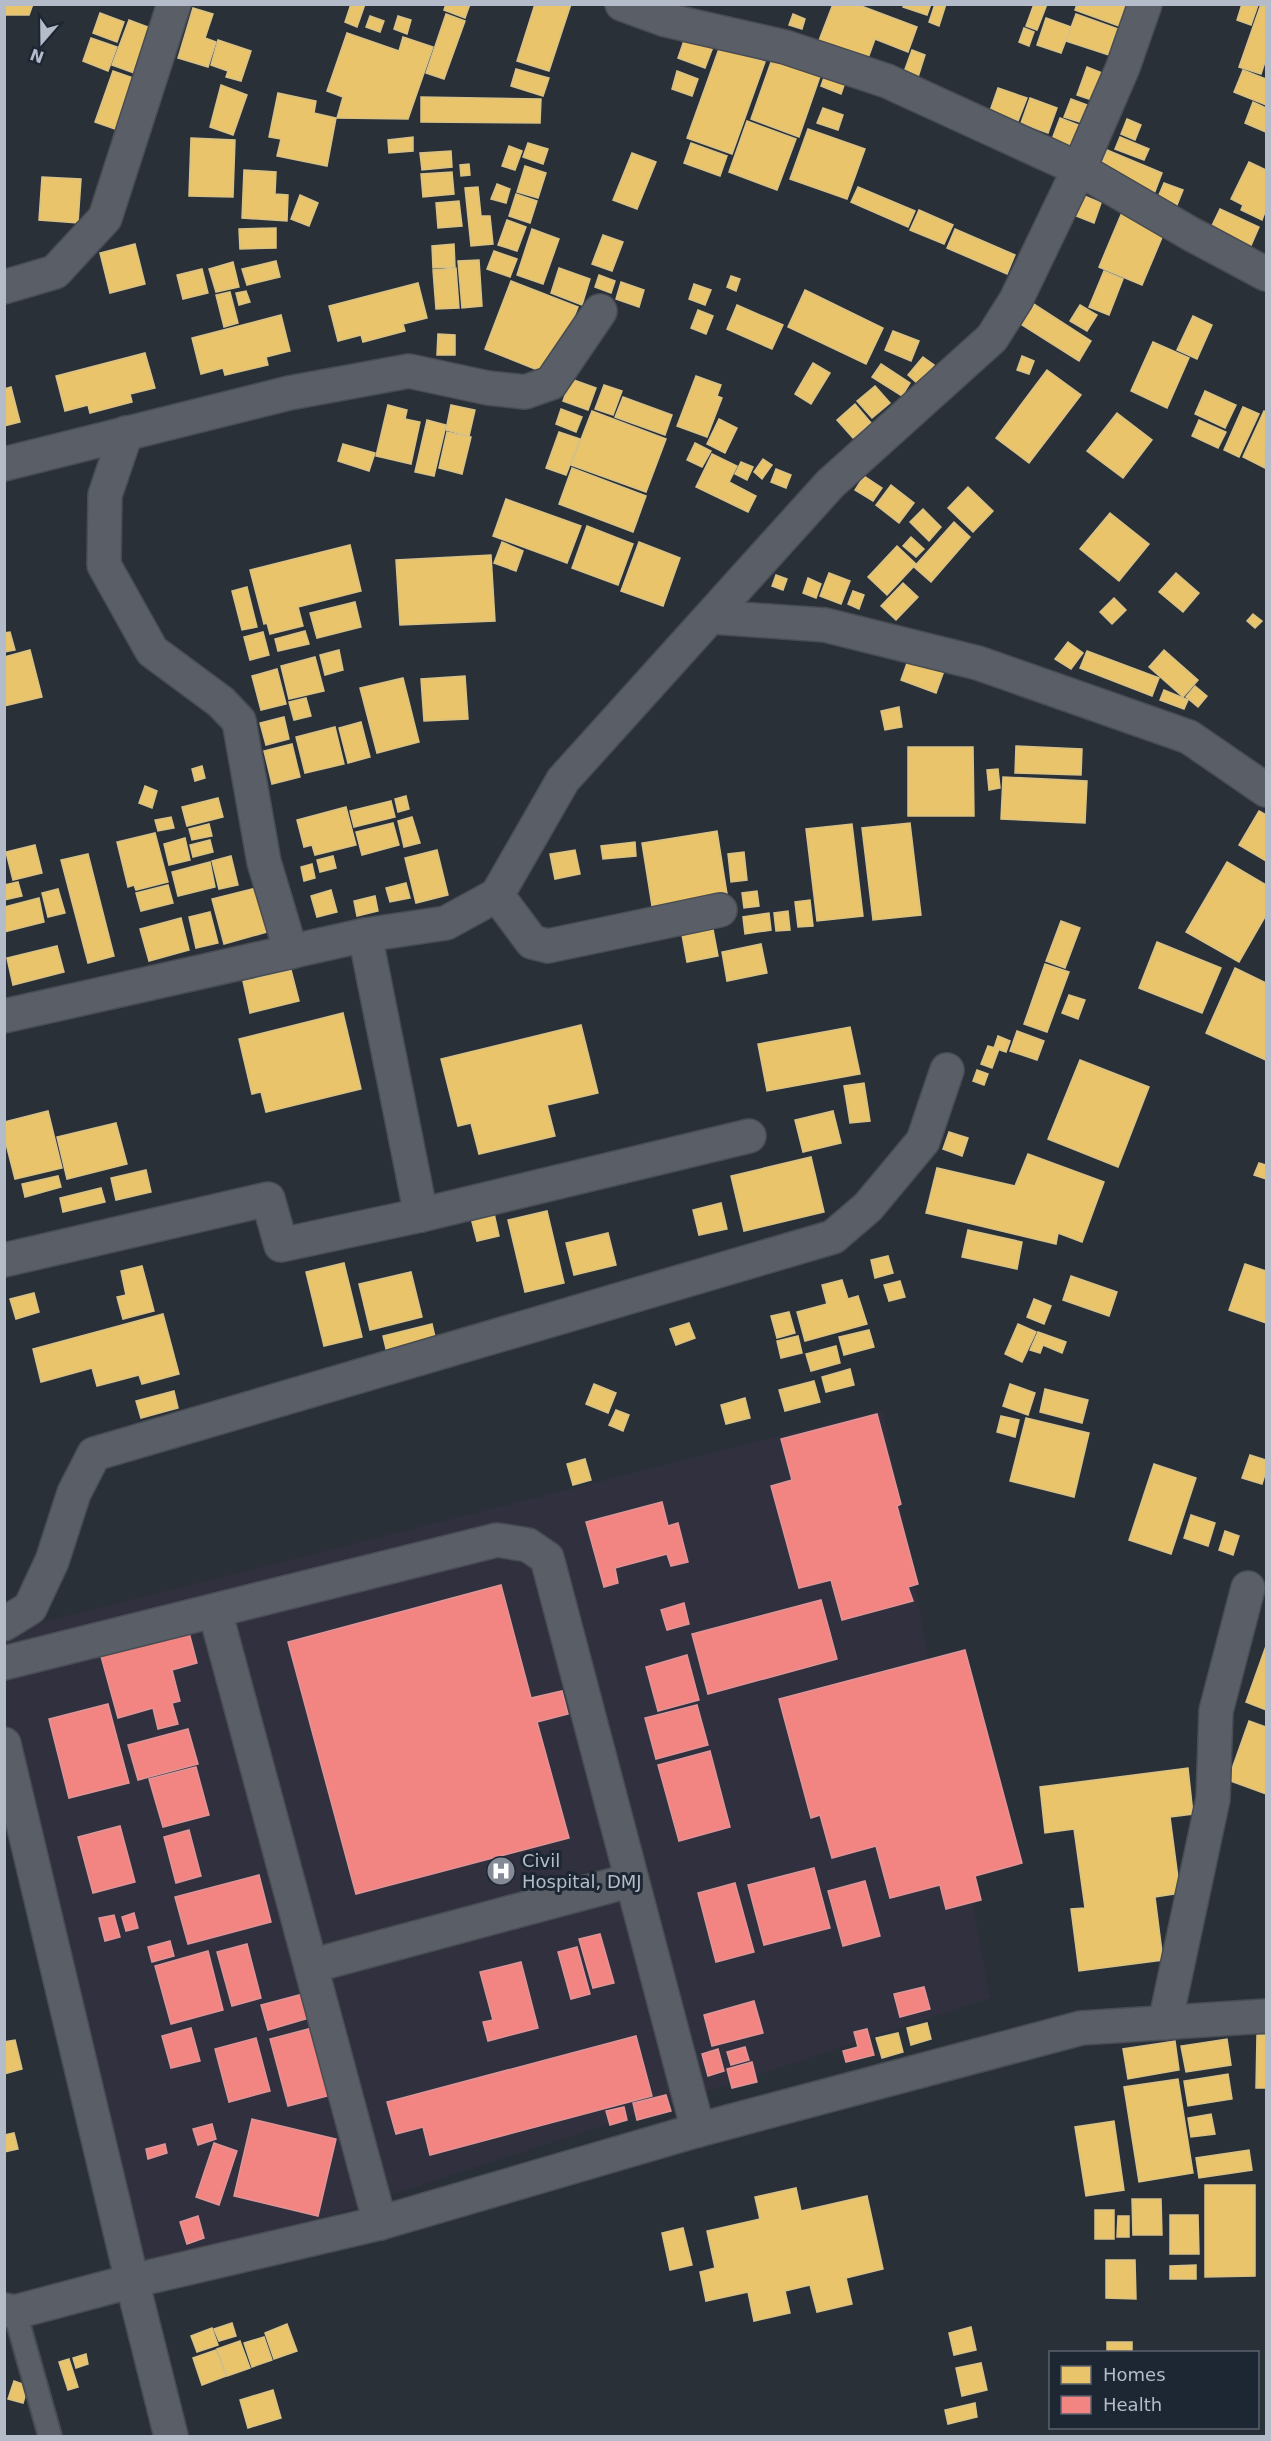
<svg xmlns="http://www.w3.org/2000/svg" width="1271" height="2441" viewBox="0 0 1271 2441" font-family="'DejaVu Sans',sans-serif">
  <style>
    .medical { fill: #31303e }
    .homes { fill: #e9c46a; stroke: #d9c286; stroke-width: 1.5 }
    .health { fill: #f28482; stroke: #df9597; stroke-width: 1.5 }
    .lines { fill: none; stroke-linecap: round; stroke-linejoin: round }
    .service-casing { stroke: #484c53; stroke-width: 26 }
    .minor-casing { stroke: #484c53; stroke-width: 36 }
    .service { stroke: #5a5e66; stroke-width: 22 }
    .minor { stroke: #5a5e66; stroke-width: 33 }
    .labels { text-anchor: middle; stroke-width: 6; stroke-linejoin: round; paint-order: stroke }
    .poi-label { font-size: 18px; fill: #b4bcc9; stroke: #1d2633; text-anchor: start }
  </style>
  <rect width="100%" height="100%" fill="#2a3038"/>
  <polygon class="medical" points="883,1410 990,1998 132,2281 5,1745 4,1632"/>
  <g class="homes">
    <polygon points="4,4 33,4 29,15 4,15"/>
    <polygon points="351,4 365,4 357,27 345,22"/>
    <polygon points="446,4 470,4 465,18 444,10"/>
    <polygon points="535,4 571,4 549,71 517,61"/>
    <polygon points="833,4 856,4 917,27 908,52 875,39 867,61 818,43"/>
    <polygon points="904,4 931,4 927,15 903,7"/>
    <polygon points="935,4 946,4 939,26 929,22"/>
    <polygon points="1034,4 1047,4 1037,30 1026,26"/>
    <polygon points="1077,4 1126,4 1119,26 1075,10"/>
    <polygon points="1242,4 1258,5 1251,25 1237,20"/>
    <polygon points="1261,4 1266,4 1266,59 1261,74 1239,67"/>
    <polygon points="193,8 213,14 205,38 216,42 208,67 178,58"/>
    <polygon points="100,13 124,22 117,42 93,33"/>
    <polygon points="446,14 465,21 444,79 426,73"/>
    <polygon points="793,14 805,19 802,29 789,25"/>
    <polygon points="1076,14 1118,29 1109,55 1066,41"/>
    <polygon points="370,16 384,21 380,32 366,27"/>
    <polygon points="398,16 411,20 407,34 394,29"/>
    <polygon points="1046,18 1071,27 1061,53 1037,45"/>
    <polygon points="129,20 153,29 137,74 112,65"/>
    <polygon points="1024,28 1034,32 1029,46 1019,42"/>
    <polygon points="688,29 716,39 705,68 678,58"/>
    <polygon points="347,33 399,51 403,37 433,47 408,119 337,118 343,97 327,91"/>
    <polygon points="91,38 117,47 108,71 83,61"/>
    <polygon points="218,40 251,51 241,81 226,77 228,71 211,65"/>
    <polygon points="720,46 765,62 732,154 687,138"/>
    <polygon points="776,48 824,65 799,137 751,119"/>
    <polygon points="912,50 925,55 918,77 904,72"/>
    <polygon points="828,66 848,74 841,94 821,86"/>
    <polygon points="1087,67 1102,73 1092,100 1077,95"/>
    <polygon points="516,69 549,78 543,96 511,86"/>
    <polygon points="1243,70 1266,79 1266,105 1234,92"/>
    <polygon points="113,71 136,79 118,130 95,122"/>
    <polygon points="677,71 698,79 692,96 672,89"/>
    <polygon points="221,85 247,95 233,135 210,127"/>
    <polygon points="998,88 1027,98 1018,121 990,111"/>
    <polygon points="278,93 316,101 314,113 336,118 327,166 277,156 281,139 269,137"/>
    <polygon points="421,97 541,99 540,123 421,122"/>
    <polygon points="1030,98 1057,108 1048,133 1021,123"/>
    <polygon points="1071,99 1087,105 1080,122 1064,117"/>
    <polygon points="1253,102 1266,108 1266,132 1245,123"/>
    <polygon points="823,108 843,115 838,130 817,123"/>
    <polygon points="1060,118 1081,126 1073,149 1051,142"/>
    <polygon points="1127,119 1141,125 1135,140 1121,134"/>
    <polygon points="747,121 796,139 777,190 729,172"/>
    <polygon points="808,129 865,149 847,199 790,179"/>
    <polygon points="413,137 413,151 389,153 388,140"/>
    <polygon points="1120,137 1149,149 1144,160 1115,149"/>
    <polygon points="191,138 235,140 233,197 189,196"/>
    <polygon points="528,143 548,149 543,164 523,157"/>
    <polygon points="691,143 727,156 720,176 684,163"/>
    <polygon points="509,146 522,151 515,170 502,166"/>
    <polygon points="1107,150 1162,173 1154,194 1098,172"/>
    <polygon points="451,151 452,167 422,170 420,153"/>
    <polygon points="632,153 656,162 637,209 613,200"/>
    <polygon points="1249,162 1266,170 1266,209 1262,220 1241,210 1243,205 1231,199"/>
    <polygon points="469,164 470,175 461,176 460,165"/>
    <polygon points="525,166 546,173 538,198 517,192"/>
    <polygon points="244,170 276,172 275,194 288,195 287,221 242,218"/>
    <polygon points="452,172 454,194 423,197 421,174"/>
    <polygon points="42,177 81,179 78,223 39,220"/>
    <polygon points="1164,183 1183,190 1175,210 1156,202"/>
    <polygon points="497,184 510,189 506,203 491,199"/>
    <polygon points="478,187 481,216 490,216 493,244 471,246 465,188"/>
    <polygon points="858,187 915,211 908,227 851,202"/>
    <polygon points="516,194 537,201 530,223 509,216"/>
    <polygon points="300,195 318,203 309,226 291,219"/>
    <polygon points="1082,195 1101,203 1094,223 1074,215"/>
    <polygon points="459,201 462,226 438,228 436,203"/>
    <polygon points="1220,209 1259,227 1249,250 1209,232"/>
    <polygon points="919,210 953,225 944,244 910,230"/>
    <polygon points="1123,210 1166,228 1142,285 1099,267"/>
    <polygon points="507,220 526,227 517,251 498,245"/>
    <polygon points="276,228 276,248 240,249 239,229"/>
    <polygon points="532,229 559,239 543,284 517,275"/>
    <polygon points="955,229 1015,255 1007,274 947,248"/>
    <polygon points="603,235 623,242 612,271 592,264"/>
    <polygon points="135,244 145,284 110,293 100,253"/>
    <polygon points="454,244 455,267 433,268 432,246"/>
    <polygon points="494,251 517,259 510,277 487,269"/>
    <polygon points="479,260 482,306 462,308 458,261"/>
    <polygon points="276,261 280,277 247,285 242,269"/>
    <polygon points="233,262 239,287 216,292 209,269"/>
    <polygon points="456,268 459,308 436,309 433,270"/>
    <polygon points="559,268 590,279 582,305 551,293"/>
    <polygon points="202,269 208,293 183,299 177,275"/>
    <polygon points="1104,271 1123,279 1109,315 1089,307"/>
    <polygon points="599,275 615,281 611,293 595,287"/>
    <polygon points="731,276 740,279 736,291 727,287"/>
    <polygon points="511,281 578,307 550,375 485,349"/>
    <polygon points="621,282 644,290 639,307 616,299"/>
    <polygon points="418,283 427,318 403,324 405,331 363,342 361,335 338,341 329,306"/>
    <polygon points="694,284 711,290 705,305 689,299"/>
    <polygon points="805,290 883,328 866,364 788,327"/>
    <polygon points="246,291 250,302 239,305 236,293"/>
    <polygon points="230,292 238,323 224,327 216,295"/>
    <polygon points="1029,301 1091,341 1079,361 1016,321"/>
    <polygon points="737,305 783,325 772,349 727,329"/>
    <polygon points="1080,305 1097,315 1087,331 1070,321"/>
    <polygon points="698,310 713,316 706,334 691,328"/>
    <polygon points="281,315 290,351 266,357 268,365 225,375 223,368 201,374 192,338"/>
    <polygon points="1193,316 1212,325 1197,359 1177,350"/>
    <polygon points="893,331 919,341 911,361 885,350"/>
    <polygon points="438,334 455,335 455,355 437,355"/>
    <polygon points="1153,342 1189,358 1167,408 1131,391"/>
    <polygon points="145,353 155,388 130,394 132,402 90,413 88,405 65,411 56,376"/>
    <polygon points="1022,356 1034,361 1029,374 1017,370"/>
    <polygon points="923,357 934,365 918,384 908,375"/>
    <polygon points="813,363 830,373 811,404 795,394"/>
    <polygon points="881,364 910,383 902,396 872,377"/>
    <polygon points="1047,370 1081,395 1029,463 996,438"/>
    <polygon points="696,376 721,385 717,396 722,398 707,437 677,426"/>
    <polygon points="571,379 596,388 588,410 563,401"/>
    <polygon points="604,385 622,391 613,415 595,409"/>
    <polygon points="875,386 890,403 872,418 857,401"/>
    <polygon points="11,387 20,422 4,426 4,389"/>
    <polygon points="1205,391 1236,405 1225,428 1195,414"/>
    <polygon points="623,397 672,415 665,435 615,417"/>
    <polygon points="855,404 871,423 853,438 837,420"/>
    <polygon points="388,405 407,410 405,419 420,422 411,464 376,456"/>
    <polygon points="451,405 475,410 469,436 446,430"/>
    <polygon points="1243,407 1259,414 1239,457 1224,450"/>
    <polygon points="561,409 582,417 576,432 556,424"/>
    <polygon points="592,411 666,439 646,492 571,465"/>
    <polygon points="1264,411 1266,412 1265,468 1243,457"/>
    <polygon points="1117,413 1152,440 1123,478 1087,451"/>
    <polygon points="719,419 737,428 725,453 707,444"/>
    <polygon points="427,420 446,425 434,476 415,472"/>
    <polygon points="1199,420 1226,432 1218,448 1192,436"/>
    <polygon points="447,432 471,437 462,474 439,468"/>
    <polygon points="559,432 580,439 566,475 546,468"/>
    <polygon points="695,443 711,451 702,467 687,460"/>
    <polygon points="343,444 375,453 369,471 338,461"/>
    <polygon points="712,454 737,466 729,482 756,496 748,512 696,487"/>
    <polygon points="763,459 772,465 762,479 754,472"/>
    <polygon points="741,462 753,467 747,480 735,474"/>
    <polygon points="572,468 646,496 633,532 559,504"/>
    <polygon points="776,469 791,475 786,488 771,482"/>
    <polygon points="864,476 882,488 873,501 855,490"/>
    <polygon points="891,485 914,503 899,523 876,505"/>
    <polygon points="968,487 993,511 973,532 948,508"/>
    <polygon points="506,499 581,526 567,563 493,536"/>
    <polygon points="923,509 941,527 929,541 910,522"/>
    <polygon points="1110,513 1149,544 1119,581 1080,549"/>
    <polygon points="954,522 970,537 931,582 914,567"/>
    <polygon points="587,526 633,544 618,585 572,568"/>
    <polygon points="911,537 924,549 916,557 903,546"/>
    <polygon points="502,542 523,551 516,571 494,563"/>
    <polygon points="639,542 680,558 663,606 621,591"/>
    <polygon points="350,545 361,591 298,607 303,626 270,634 267,623 264,624 250,570"/>
    <polygon points="897,546 916,564 887,595 868,577"/>
    <polygon points="491,555 495,621 400,625 396,560"/>
    <polygon points="829,573 850,581 841,604 820,596"/>
    <polygon points="1176,573 1199,593 1183,612 1159,592"/>
    <polygon points="776,575 787,579 783,590 772,586"/>
    <polygon points="808,578 821,584 816,598 803,593"/>
    <polygon points="903,583 918,597 896,620 881,606"/>
    <polygon points="247,587 257,627 242,630 232,591"/>
    <polygon points="853,591 864,595 859,609 848,604"/>
    <polygon points="1114,598 1126,610 1112,624 1100,612"/>
    <polygon points="355,602 361,627 317,638 310,613"/>
    <polygon points="1253,614 1262,621 1255,628 1247,621"/>
    <polygon points="305,631 309,644 278,651 275,639"/>
    <polygon points="10,632 15,650 4,652 4,633"/>
    <polygon points="263,632 269,655 250,660 244,637"/>
    <polygon points="1068,642 1083,653 1071,669 1055,659"/>
    <polygon points="30,650 42,697 4,706 4,657"/>
    <polygon points="339,650 343,670 325,675 320,655"/>
    <polygon points="1164,650 1198,680 1183,697 1149,667"/>
    <polygon points="1087,651 1159,678 1152,696 1080,668"/>
    <polygon points="910,655 945,668 936,693 901,680"/>
    <polygon points="315,657 324,691 289,699 281,666"/>
    <polygon points="277,669 286,704 261,710 252,676"/>
    <polygon points="465,676 468,719 424,721 421,679"/>
    <polygon points="403,678 419,742 377,753 360,688"/>
    <polygon points="1195,686 1207,696 1198,707 1186,697"/>
    <polygon points="1164,690 1188,700 1184,709 1160,700"/>
    <polygon points="306,698 311,716 294,720 289,702"/>
    <polygon points="899,707 902,727 885,730 881,711"/>
    <polygon points="284,717 289,739 266,745 260,723"/>
    <polygon points="361,722 370,757 348,763 339,728"/>
    <polygon points="335,727 344,764 305,773 296,737"/>
    <polygon points="292,744 300,777 272,784 264,751"/>
    <polygon points="1016,746 1082,749 1081,775 1015,773"/>
    <polygon points="908,747 973,747 974,816 908,816"/>
    <polygon points="202,766 205,778 195,781 192,769"/>
    <polygon points="998,769 1000,788 989,790 987,770"/>
    <polygon points="1003,777 1087,781 1085,823 1001,819"/>
    <polygon points="145,786 157,791 152,808 139,803"/>
    <polygon points="406,796 409,809 398,812 395,799"/>
    <polygon points="218,798 223,817 187,826 182,807"/>
    <polygon points="391,801 395,817 354,827 350,811"/>
    <polygon points="346,807 356,845 315,855 312,845 304,847 297,820"/>
    <polygon points="1259,811 1266,815 1266,861 1239,845"/>
    <polygon points="171,817 174,828 158,831 155,820"/>
    <polygon points="412,817 420,843 404,847 398,821"/>
    <polygon points="393,823 399,845 362,855 356,832"/>
    <polygon points="910,823 921,915 873,920 862,828"/>
    <polygon points="209,824 212,836 192,840 189,829"/>
    <polygon points="852,824 863,916 817,921 806,829"/>
    <polygon points="717,831 727,894 652,906 642,843"/>
    <polygon points="155,833 168,882 136,890 134,885 128,887 117,842"/>
    <polygon points="185,838 190,860 169,865 164,844"/>
    <polygon points="210,840 213,852 193,857 190,845"/>
    <polygon points="635,842 636,856 603,859 601,846"/>
    <polygon points="35,845 42,873 13,880 6,852"/>
    <polygon points="437,850 448,895 416,903 405,858"/>
    <polygon points="575,850 580,874 555,879 550,854"/>
    <polygon points="744,852 747,880 731,882 728,854"/>
    <polygon points="88,854 114,956 88,963 61,860"/>
    <polygon points="231,856 238,885 219,889 212,861"/>
    <polygon points="333,856 336,868 320,872 317,860"/>
    <polygon points="210,862 215,887 178,896 172,872"/>
    <polygon points="1227,862 1266,885 1266,915 1239,962 1186,932"/>
    <polygon points="312,864 315,878 304,881 301,867"/>
    <polygon points="18,882 22,896 4,900 4,885"/>
    <polygon points="406,883 410,898 390,902 386,888"/>
    <polygon points="168,885 173,903 141,911 136,893"/>
    <polygon points="256,888 267,932 224,944 212,899"/>
    <polygon points="58,889 65,913 48,917 42,893"/>
    <polygon points="331,890 337,912 317,917 311,896"/>
    <polygon points="757,891 759,906 744,908 742,893"/>
    <polygon points="375,896 378,911 357,916 354,901"/>
    <polygon points="39,898 44,922 4,932 4,907"/>
    <polygon points="810,900 813,926 798,927 795,902"/>
    <polygon points="788,911 790,930 776,931 774,913"/>
    <polygon points="210,912 218,943 196,948 189,917"/>
    <polygon points="769,913 771,930 745,934 743,917"/>
    <polygon points="181,918 189,950 149,961 140,929"/>
    <polygon points="1061,921 1080,928 1065,968 1046,961"/>
    <polygon points="712,924 718,956 687,962 681,929"/>
    <polygon points="1157,942 1221,968 1202,1013 1139,988"/>
    <polygon points="761,944 767,973 727,981 722,952"/>
    <polygon points="57,946 64,972 13,985 7,958"/>
    <polygon points="1045,964 1069,972 1047,1032 1024,1024"/>
    <polygon points="1235,968 1266,983 1266,1060 1206,1033"/>
    <polygon points="291,970 299,1001 250,1013 243,981"/>
    <polygon points="1069,995 1085,1000 1078,1019 1062,1013"/>
    <polygon points="343,1013 361,1089 266,1112 261,1092 252,1094 239,1039"/>
    <polygon points="581,1025 598,1093 547,1105 555,1136 479,1154 471,1123 458,1126 441,1059"/>
    <polygon points="850,1027 860,1074 767,1091 758,1044"/>
    <polygon points="1017,1031 1044,1041 1037,1060 1010,1051"/>
    <polygon points="998,1036 1010,1041 1006,1052 994,1048"/>
    <polygon points="988,1046 999,1049 992,1068 981,1064"/>
    <polygon points="1080,1060 1149,1087 1118,1167 1048,1139"/>
    <polygon points="977,1070 988,1074 984,1085 973,1081"/>
    <polygon points="864,1083 870,1121 850,1123 844,1086"/>
    <polygon points="48,1111 62,1168 15,1179 4,1136 4,1122"/>
    <polygon points="833,1111 841,1143 803,1152 795,1120"/>
    <polygon points="116,1123 127,1164 67,1179 57,1137"/>
    <polygon points="949,1132 968,1138 962,1156 943,1149"/>
    <polygon points="1028,1154 1104,1182 1082,1242 1058,1233 1056,1244 926,1213 937,1168 1015,1186"/>
    <polygon points="811,1157 824,1212 744,1231 731,1176"/>
    <polygon points="1259,1163 1266,1165 1266,1179 1254,1175"/>
    <polygon points="146,1170 151,1192 116,1200 111,1178"/>
    <polygon points="58,1176 61,1187 25,1197 22,1184"/>
    <polygon points="101,1188 105,1202 63,1212 60,1198"/>
    <polygon points="721,1203 727,1229 699,1235 693,1210"/>
    <polygon points="493,1209 499,1236 477,1241 470,1214"/>
    <polygon points="547,1211 564,1283 525,1292 508,1220"/>
    <polygon points="968,1230 1022,1242 1017,1269 962,1257"/>
    <polygon points="608,1233 616,1265 574,1275 566,1243"/>
    <polygon points="888,1256 893,1273 875,1278 871,1260"/>
    <polygon points="344,1263 362,1337 324,1346 306,1272"/>
    <polygon points="1245,1264 1266,1271 1266,1323 1229,1310"/>
    <polygon points="142,1266 154,1311 123,1319 117,1297 126,1295 121,1271"/>
    <polygon points="411,1272 422,1317 370,1330 359,1284"/>
    <polygon points="1071,1276 1117,1292 1109,1316 1063,1300"/>
    <polygon points="842,1280 848,1299 858,1296 867,1324 805,1341 797,1312 827,1304 822,1285"/>
    <polygon points="900,1281 905,1297 889,1301 884,1285"/>
    <polygon points="34,1293 39,1312 16,1319 10,1299"/>
    <polygon points="1034,1299 1051,1306 1044,1324 1027,1317"/>
    <polygon points="789,1312 795,1333 777,1338 771,1316"/>
    <polygon points="163,1314 179,1374 142,1384 139,1375 97,1386 92,1368 41,1382 33,1349"/>
    <polygon points="689,1323 695,1338 676,1345 670,1329"/>
    <polygon points="432,1324 437,1346 388,1357 383,1336"/>
    <polygon points="1018,1324 1036,1332 1022,1362 1005,1354"/>
    <polygon points="869,1330 874,1347 844,1355 839,1337"/>
    <polygon points="1038,1332 1066,1342 1062,1353 1043,1345 1040,1353 1030,1350"/>
    <polygon points="798,1336 802,1353 781,1358 777,1341"/>
    <polygon points="836,1346 840,1363 811,1371 806,1354"/>
    <polygon points="850,1369 854,1385 826,1392 822,1377"/>
    <polygon points="814,1381 820,1402 785,1411 779,1390"/>
    <polygon points="594,1384 616,1393 608,1413 586,1404"/>
    <polygon points="1010,1384 1035,1393 1028,1415 1003,1406"/>
    <polygon points="1045,1389 1088,1400 1082,1423 1040,1412"/>
    <polygon points="174,1391 178,1408 141,1418 136,1401"/>
    <polygon points="745,1398 750,1418 726,1424 721,1405"/>
    <polygon points="616,1410 629,1415 623,1431 609,1425"/>
    <polygon points="1001,1416 1019,1420 1015,1437 997,1432"/>
    <polygon points="1026,1418 1089,1433 1074,1497 1010,1481"/>
    <polygon points="1250,1455 1266,1460 1266,1471 1262,1484 1242,1478"/>
    <polygon points="585,1459 591,1480 573,1485 567,1464"/>
    <polygon points="1154,1464 1196,1478 1171,1554 1129,1540"/>
    <polygon points="1191,1515 1215,1523 1208,1546 1184,1538"/>
    <polygon points="1225,1531 1239,1536 1233,1555 1219,1550"/>
    <polygon points="1266,1646 1266,1710 1246,1702"/>
    <polygon points="1249,1721 1266,1727 1266,1794 1228,1780"/>
    <polygon points="1188,1768 1193,1814 1170,1817 1180,1893 1155,1897 1163,1960 1079,1971 1071,1909 1085,1908 1074,1829 1045,1833 1040,1787"/>
    <polygon points="927,2023 931,2039 911,2045 907,2028"/>
    <polygon points="898,2033 903,2052 882,2058 876,2038"/>
    <polygon points="1257,2035 1266,2035 1266,2088 1256,2088"/>
    <polygon points="1227,2039 1231,2065 1186,2072 1181,2046"/>
    <polygon points="15,2040 22,2069 4,2074 4,2042"/>
    <polygon points="1175,2041 1179,2070 1128,2079 1123,2049"/>
    <polygon points="1228,2074 1232,2099 1188,2106 1184,2081"/>
    <polygon points="1178,2079 1193,2173 1139,2182 1124,2087"/>
    <polygon points="1211,2114 1215,2134 1191,2137 1188,2118"/>
    <polygon points="1114,2121 1124,2190 1086,2196 1075,2127"/>
    <polygon points="14,2133 18,2149 4,2152 4,2135"/>
    <polygon points="1249,2150 1252,2170 1199,2178 1196,2158"/>
    <polygon points="1205,2185 1255,2185 1255,2276 1205,2277"/>
    <polygon points="796,2188 801,2211 867,2196 883,2269 846,2278 852,2304 817,2312 810,2285 785,2291 790,2313 754,2321 748,2292 706,2301 700,2272 715,2268 707,2231 760,2219 755,2197"/>
    <polygon points="1132,2199 1161,2199 1162,2235 1133,2235"/>
    <rect x="1095" y="2210" width="19" height="29"/>
    <polygon points="1170,2215 1198,2215 1199,2254 1170,2254"/>
    <polygon points="1118,2216 1129,2216 1129,2237 1117,2237"/>
    <polygon points="683,2228 692,2265 670,2270 662,2233"/>
    <polygon points="1106,2260 1135,2260 1136,2299 1106,2298"/>
    <polygon points="1196,2265 1196,2279 1170,2279 1170,2266"/>
    <polygon points="232,2323 236,2336 219,2341 214,2329"/>
    <polygon points="287,2324 297,2351 274,2359 265,2333"/>
    <polygon points="971,2327 976,2350 954,2355 949,2333"/>
    <polygon points="212,2328 218,2345 197,2352 191,2336"/>
    <polygon points="264,2337 272,2360 252,2367 244,2343"/>
    <polygon points="240,2341 250,2368 227,2376 217,2349"/>
    <rect x="1107" y="2342" width="25" height="10"/>
    <polygon points="216,2350 226,2376 202,2385 193,2358"/>
    <polygon points="86,2354 88,2364 76,2368 73,2358"/>
    <polygon points="69,2359 78,2387 68,2390 59,2362"/>
    <polygon points="981,2363 987,2390 962,2396 956,2368"/>
    <polygon points="14,2381 28,2386 23,2403 8,2399"/>
    <polygon points="273,2390 281,2418 248,2428 240,2400"/>
    <polygon points="975,2403 977,2417 948,2424 945,2410"/>
  </g>
  <g class="health">
    <polygon points="877,1414 901,1504 897,1506 918,1584 908,1587 913,1601 842,1620 831,1580 799,1588 771,1486 792,1480 781,1439"/>
    <polygon points="662,1502 668,1526 678,1523 688,1562 671,1566 667,1554 615,1568 618,1583 604,1587 586,1522"/>
    <polygon points="501,1585 531,1698 562,1691 568,1714 537,1722 569,1838 356,1894 288,1642"/>
    <polygon points="821,1600 837,1659 708,1694 692,1634"/>
    <polygon points="684,1603 689,1624 667,1630 661,1610"/>
    <polygon points="187,1625 197,1663 172,1670 180,1701 172,1703 178,1724 158,1729 153,1708 118,1718 99,1649"/>
    <polygon points="965,1650 1022,1863 975,1876 981,1900 946,1909 940,1885 890,1898 876,1846 832,1858 820,1815 811,1818 779,1699"/>
    <polygon points="687,1655 699,1700 658,1711 646,1667"/>
    <polygon points="108,1704 129,1783 69,1798 49,1719"/>
    <polygon points="697,1705 708,1745 656,1759 645,1718"/>
    <polygon points="188,1729 198,1764 138,1780 128,1745"/>
    <polygon points="710,1751 730,1827 679,1841 658,1765"/>
    <polygon points="196,1767 209,1815 163,1827 149,1779"/>
    <polygon points="120,1826 135,1882 93,1893 78,1837"/>
    <polygon points="189,1830 201,1876 176,1883 164,1837"/>
    <polygon points="814,1868 830,1928 764,1945 748,1885"/>
    <polygon points="259,1875 271,1922 188,1944 175,1897"/>
    <polygon points="865,1881 880,1936 843,1946 828,1891"/>
    <polygon points="735,1883 754,1952 716,1962 698,1893"/>
    <polygon points="134,1913 138,1928 126,1931 122,1917"/>
    <polygon points="114,1915 120,1937 105,1941 99,1918"/>
    <polygon points="600,1934 614,1983 593,1988 579,1939"/>
    <polygon points="170,1941 174,1956 152,1962 148,1947"/>
    <polygon points="247,1944 261,1998 232,2006 217,1952"/>
    <polygon points="577,1947 590,1994 571,1999 558,1952"/>
    <polygon points="208,1951 223,2010 171,2024 155,1966"/>
    <polygon points="521,1962 538,2028 488,2041 483,2022 493,2020 480,1972"/>
    <polygon points="924,1987 930,2009 900,2017 894,1994"/>
    <polygon points="303,1994 309,2018 268,2030 261,2005"/>
    <polygon points="754,2001 763,2033 712,2046 704,2015"/>
    <polygon points="316,2027 335,2094 288,2106 270,2039"/>
    <polygon points="191,2028 200,2061 171,2068 162,2036"/>
    <polygon points="867,2029 874,2055 846,2062 843,2051 858,2047 854,2032"/>
    <polygon points="636,2036 652,2096 430,2155 423,2127 396,2134 387,2102"/>
    <polygon points="256,2038 270,2091 229,2102 215,2049"/>
    <polygon points="745,2047 749,2060 731,2065 727,2052"/>
    <polygon points="718,2049 724,2071 708,2076 702,2054"/>
    <polygon points="752,2062 757,2082 732,2088 727,2069"/>
    <polygon points="666,2095 671,2111 637,2120 633,2103"/>
    <polygon points="624,2107 627,2120 610,2125 606,2111"/>
    <polygon points="252,2119 336,2139 318,2216 234,2196"/>
    <polygon points="212,2124 216,2139 198,2145 193,2129"/>
    <polygon points="214,2143 237,2151 219,2205 196,2197"/>
    <polygon points="165,2144 167,2153 148,2159 146,2149"/>
    <polygon points="198,2216 204,2238 187,2244 180,2222"/>
  </g>
  <g class="lines">
    <g class="service-casing">
      <polyline id="service" points="15,2312 50,2436"/>
    </g>
    <g class="minor-casing">
      <g id="minor">
        <polyline points="622,4 666,20 785,47 887,81 1079,169 1191,234 1266,274"/>
        <polyline points="4,287 55,272 105,218 174,4"/>
        <polyline points="126,433 105,495 104,565 152,651 221,702 239,721 264,862 291,952"/>
        <polyline points="4,464 289,393 409,371 488,388 525,392 551,383 600,311"/>
        <polyline points="712,617 825,625 978,663 1189,737 1266,790"/>
        <polyline points="497,895 532,942 548,946 720,910"/>
        <polyline points="365,935 421,1215"/>
        <polyline points="4,1016 365,935 446,923 497,895 563,780 830,484 992,338 1016,300 1079,169 1123,67 1145,4"/>
        <polyline points="4,1260 268,1199 281,1245 421,1215 749,1136"/>
        <polyline points="215,1611 380,2223"/>
        <polyline points="4,1624 30,1608 52,1561 74,1493 94,1454 833,1237 868,1207 923,1141 947,1070"/>
        <polyline points="4,1663 497,1540 528,1545 547,1558 698,2130"/>
        <polyline points="4,1744 132,2281 171,2436"/>
        <polyline points="311,1966 632,1880"/>
        <polyline points="1165,2023 1213,1799 1216,1711 1248,1588"/>
        <polyline points="4,2310 15,2312 132,2281 380,2223 698,2130 1081,2028 1266,2016"/>
      </g>
    </g>
    <use href="#service" class="service"/>
    <use href="#minor" class="minor"/>
  </g>
  <defs>
    <g id="hospital-disc" transform="scale(1.5)"><circle r="9.5" fill="#848b96" stroke="#1d2633"/><path d="M-5-5h3v3.5h4V-5h3V5h-3V1.5h-4V5h-3Z" fill="#fff"/></g>
  </defs>
  <g fill-rule="evenodd">
    <use href="#hospital-disc" x="501" y="1871"/>
  </g>
  <g class="labels">
    <g class="poi-label">
      <text x="522" y="1867">Civil<tspan x="522" dy="21">Hospital, DMJ</tspan></text>
    </g>
  </g>
  <rect width="1271" height="2441" fill="none" stroke="#b4bcc9" stroke-width="12"/>
  <rect x="1049" y="2351" width="210" height="78" fill="#1d2633" stroke="#59626f" stroke-width="1.5"/>
  <rect x="1061" y="2366" width="30" height="18" fill="#e9c46a" stroke="#59626f" stroke-width="1.5"/>
  <text x="1103" y="2381" font-size="18" fill="#b4bcc9">Homes</text>
  <rect x="1061" y="2396" width="30" height="18" fill="#f28482" stroke="#59626f" stroke-width="1.5"/>
  <text x="1103" y="2411" font-size="18" fill="#b4bcc9">Health</text>
  <g transform="translate(42 42) rotate(200)" stroke="#1d2633" stroke-width="4.5" paint-order="stroke">
  <path d="M0-4.5L10 22L0 15L-10 22Z" fill="#b4bcc9"/>
  <text y="-9" font-size="16" font-weight="bold" text-anchor="middle" fill="#b4bcc9">N</text>
  </g>
</svg>
